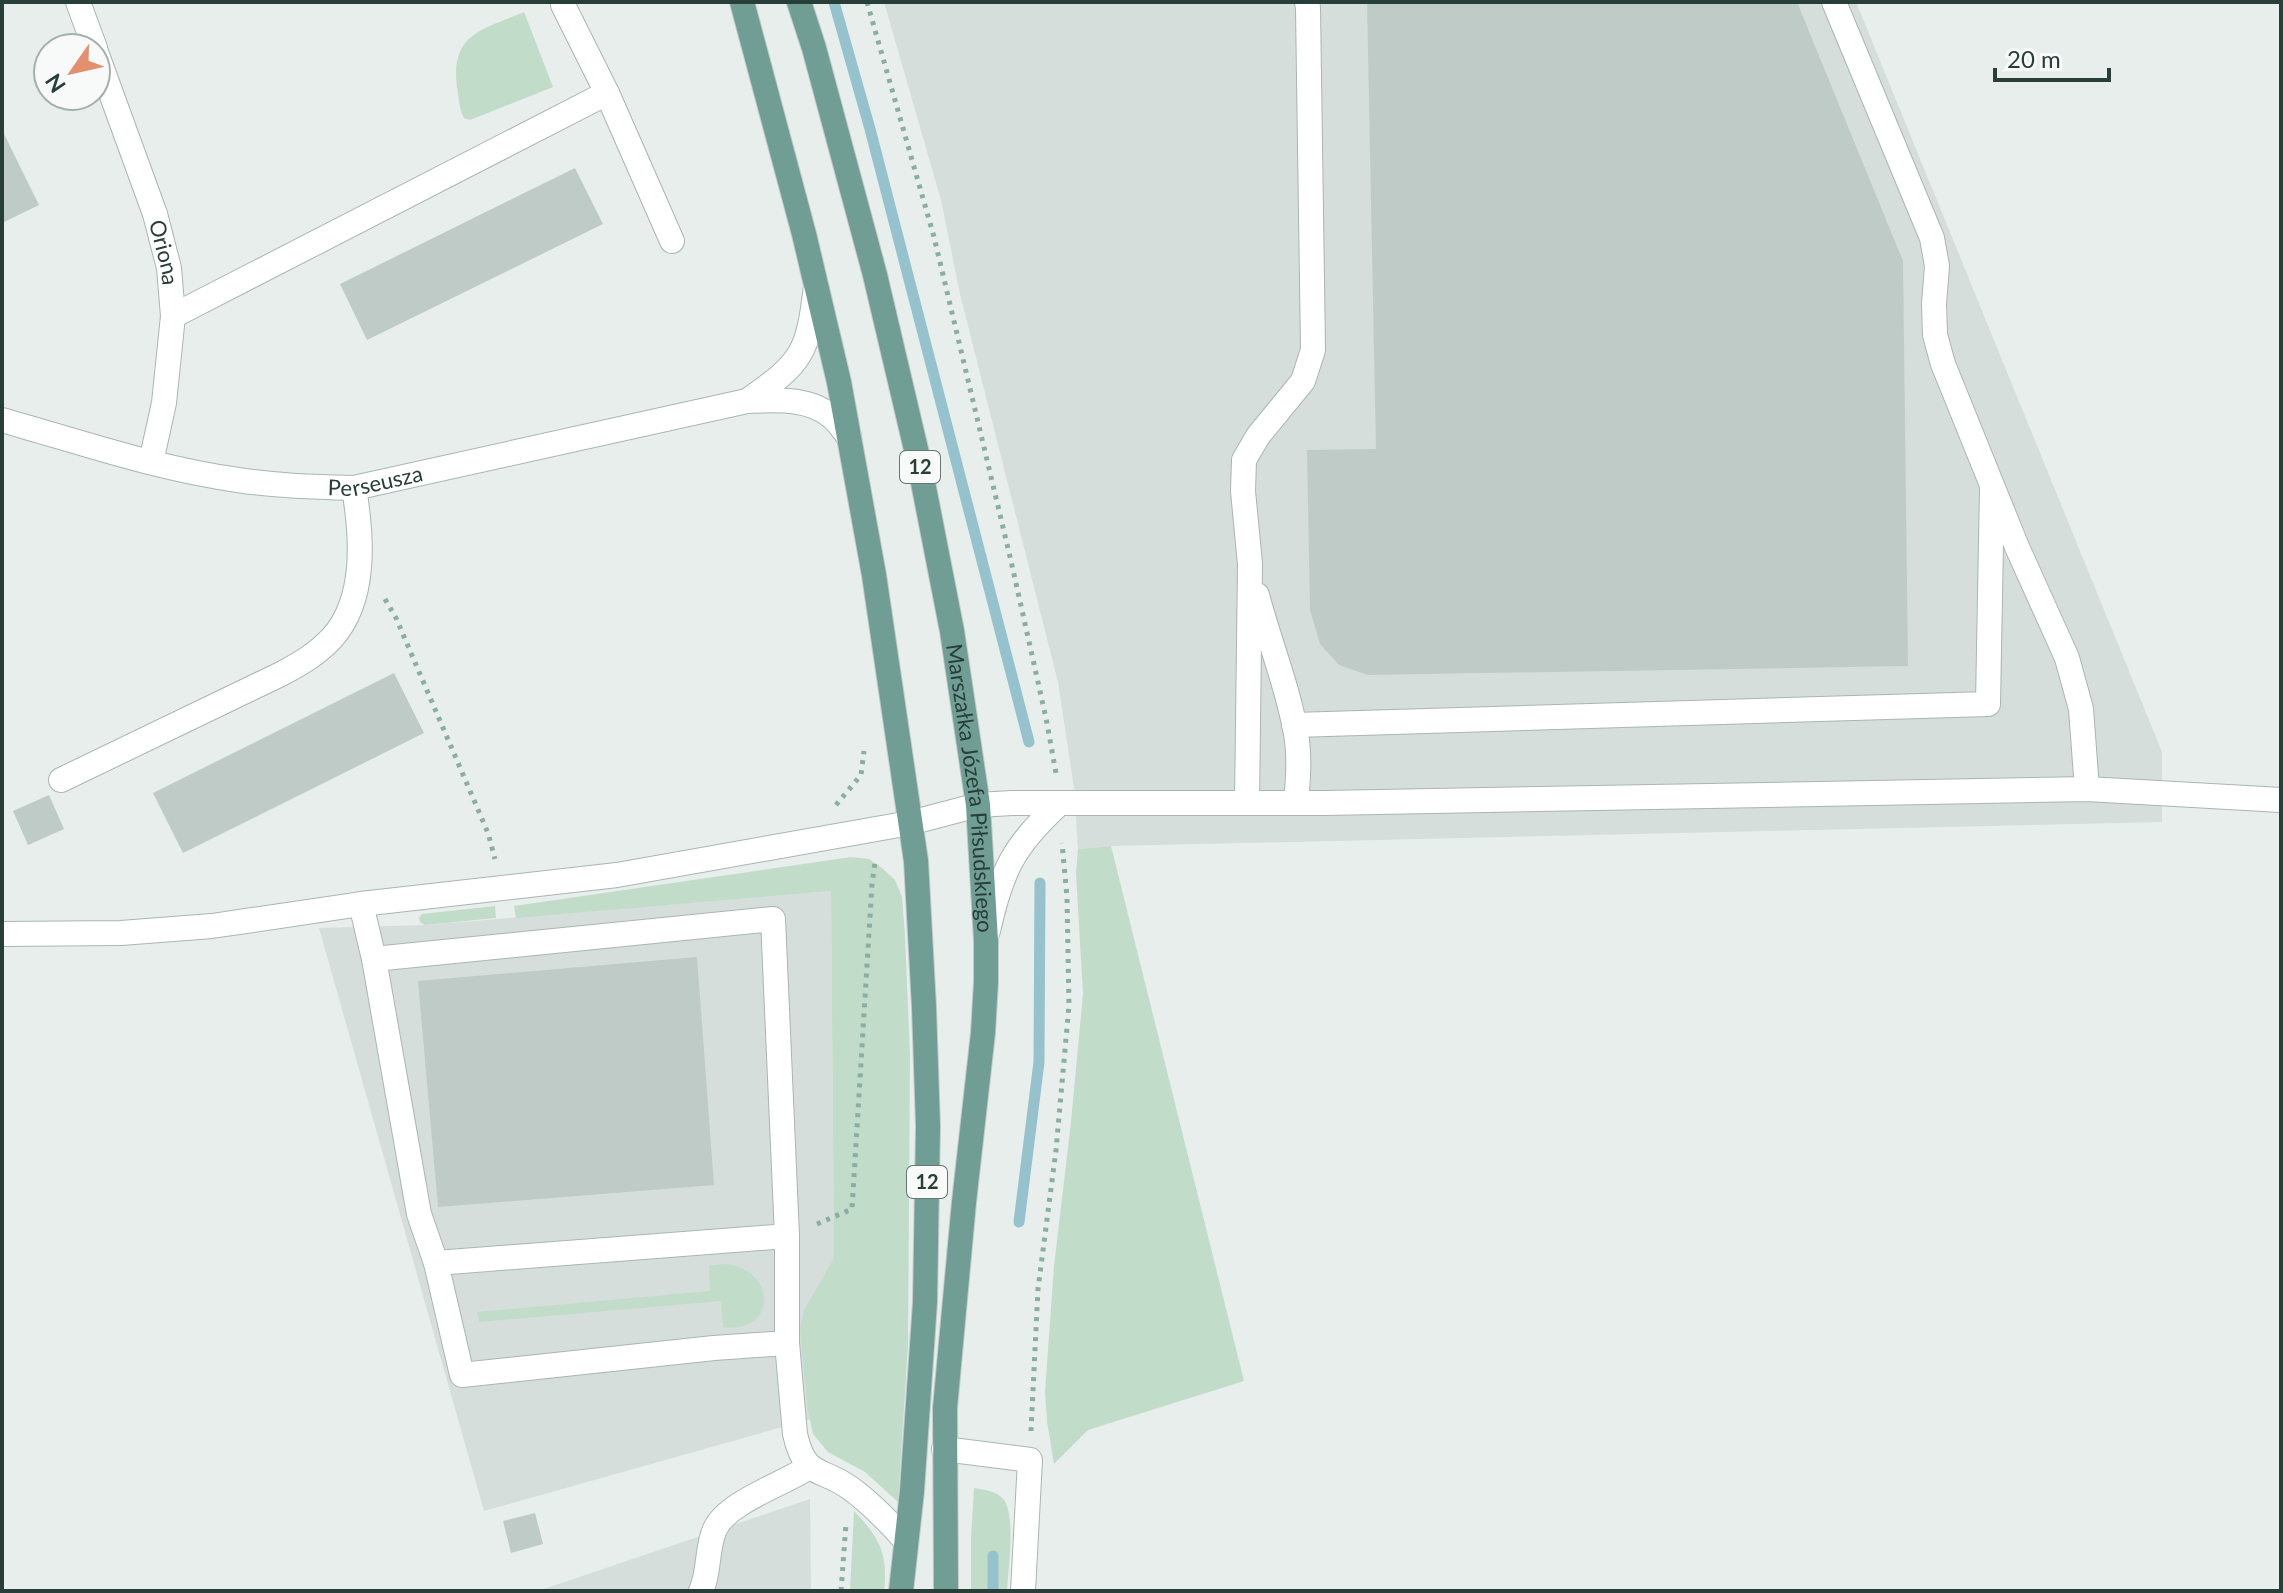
<svg xmlns="http://www.w3.org/2000/svg" width="2283" height="1593" viewBox="0 0 2283 1593" font-family="Lato,sans-serif">
  <style>
    .built { fill: #d5deda }
    .green { fill: #c2dcca }
    .lines { fill: none; stroke-linecap: round; stroke-linejoin: round }
    .stream { stroke: #95c2cc; stroke-width: 11 }
    .building { fill: #bfcbc7 }
    .minor-casing { stroke: #aab6b2; stroke-width: 26 }
    .major-casing { stroke: #c3c9c8; stroke-width: 26 }
    .path { stroke: #8baea4; stroke-width: 5; stroke-dasharray: 4 6; stroke-linecap: butt }
    .minor { stroke: #fff; stroke-width: 24 }
    .major { stroke: #709e94; stroke-width: 24 }
    .labels { text-anchor: middle; stroke-width: 8; stroke-linejoin: round; paint-order: stroke }
    .shield { fill: #f7faf9; stroke: #657673; stroke-width: 2 }
    .shield-label { font-size: 20px; font-weight: bold; fill: #273e39 }
    .street-label { font-size: 22px; fill: #273e39; stroke: #f7faf9 }
  </style>
  <rect width="100%" height="100%" fill="#e7eeeb"/>
  <g class="built">
    <polygon points="884,2 1856,2 2162,752 2162,822 1112,846 1078,849 1074,788 1058,682 960,294 941,200"/>
    <polygon points="831,891 834,1258 832,1413 484,1511 319,928 425,925"/>
    <polygon points="810,1499 811,1591 538,1591"/>
  </g>
  <g class="green">
    <path d="M524,12L553,87L470,120L464,118C459,109 459,98 457,87C450,33 483,30 524,12Z"/>
    <polygon points="1111,846 1244,1381 1088,1430 1054,1464 1047,1421 1045,1392 1054,1266 1071,1122 1083,994 1076,873 1078,849"/>
    <polygon points="851,857 869,859 882,868 895,880 902,897 905,935 910,1055 908,1345 898,1502 865,1472 828,1452 813,1434 808,1411 800,1329 804,1310 834,1258 831,891 516,918 514,906"/>
    <polygon points="495,906 496,918 425,925 420,922 419,918 422,914"/>
    <path d="M723,1264C775,1266 780,1334 723,1327L721,1301L479,1322L477,1312L710,1291L709,1266Z"/>
    <path d="M974,1488C985,1490 997,1491 1004,1500C1016,1518 1008,1570 1007,1591H971V1538Z"/>
    <path d="M854,1511C880,1538 888,1554 884,1591H850Z"/>
  </g>
  <g class="lines">
    <g class="stream">
      <polyline points="834,2 870,129 1029,742"/>
      <polyline points="1019,1222 1039,1062 1040,883"/>
      <polyline points="993,1591 993,1556"/>
    </g>
  </g>
  <g class="building">
    <polygon points="1367,2 1797,2 1903,261 1908,666 1368,675 1339,665 1320,644 1310,610 1307,450 1376,449"/>
    <polygon points="2,130 39,205 2,223"/>
    <polygon points="575,168 603,224 367,340 340,284"/>
    <polygon points="394,673 424,733 183,853 153,793"/>
    <polygon points="49,795 64,829 28,845 13,811"/>
    <polygon points="697,957 714,1185 438,1207 418,981"/>
    <polygon points="535,1513 543,1544 511,1553 503,1521"/>
  </g>
  <g class="lines">
    <g class="minor-casing">
      <g id="minor">
        <polyline points="78,2 95,48"/>
        <polyline points="1834,2 1932,238 1937,266 1934,304 1935,335 1943,364 2017,547 2067,658 2081,709 2087,789"/>
        <polyline points="563,5 607,93 672,241"/>
        <path id="s1" d="M96,52L155,214L169,268L173,316L164,403L151,462"/>
        <polyline points="173,316 607,93"/>
        <path d="M747,401C803,362 808,353 816,286"/>
        <path id="s2" d="M2,420C80,442 158,469 238,480C277,486 315,487 354,488L747,401C776,400 810,397 833,418C839,423 844,431 849,437"/>
        <path d="M1257,595C1269,641 1288,687 1296,734C1300,757 1298,780 1296,803"/>
        <polyline points="1294,725 1988,704 1992,488"/>
        <path d="M61,780L281,674C300,664 317,654 332,638C367,599 362,536 354,488"/>
        <polyline points="1247,803 1250,564 1243,491 1244,460 1258,436 1303,381 1313,350 1308,8 1307,2"/>
        <polyline points="361,904 374,959 773,919 787,1236 436,1263"/>
        <path d="M988,931C1001,872 1013,846 1059,804"/>
        <polyline points="2,934 121,933 212,926 361,904 617,875 910,823 978,805 1012,803 1325,803 2087,789 2281,800"/>
        <polyline points="374,959 419,1214 436,1263 462,1375 714,1348 787,1343"/>
        <path d="M787,1236V1343L795,1434C805,1479 821,1467 850,1488C871,1503 889,1522 906,1541"/>
        <polyline points="944,1449 1030,1460 1023,1591"/>
        <path d="M701,1591C710,1572 706,1549 715,1529C727,1502 784,1484 809,1467"/>
      </g>
    </g>
    <g class="major-casing">
      <g id="major">
        <polyline points="742,2 804,234 839,382 874,575 916,861 924,1007 928,1126 925,1302 912,1491 901,1591"/>
        <path id="s3" d="M799,2L814,48L875,275L919,462L952,631L978,805L986,941V982L983,1033L964,1202L945,1408L946,1591"/>
      </g>
    </g>
    <g class="path">
      <polyline points="867,2 934,237 1011,561 1046,718 1056,773"/>
      <polyline points="385,599 396,618 488,833 495,859"/>
      <polyline points="836,805 861,775 864,751"/>
      <polyline points="817,1224 852,1209 872,884 875,862"/>
      <polyline points="1031,1431 1038,1289 1056,1150 1069,1005 1067,897 1062,843"/>
      <polyline points="841,1591 846,1524"/>
    </g>
    <use href="#minor" class="minor"/>
    <use href="#major" class="major"/>
  </g>
  <g class="labels">
    <g class="shield">
      <rect x="900" y="451" width="40" height="32" rx="6"/>
      <rect x="907" y="1166" width="40" height="32" rx="6"/>
    </g>
    <g class="shield-label">
      <text x="920" y="474">12</text>
      <text x="927" y="1189">12</text>
    </g>
    <g class="street-label">
      <text dy="8" stroke="none"><textPath href="#s1" startOffset="212">Oriona</textPath></text>
      <text dy="8" stroke="none"><textPath href="#s2" startOffset="382">Perseusza</textPath></text>
      <text dy="8" stroke="none"><textPath href="#s3" startOffset="806">Marszałka Józefa Piłsudskiego</textPath></text>
    </g>
  </g>
  <rect width="2283" height="1593" fill="none" stroke="#273e39" stroke-width="8"/>
  <g transform="translate(72 72) rotate(236)"><circle r="38" fill="#f7faf9" stroke="#a4afac" stroke-width="2"/>
  <path d="M0-6L14 30L0 20L-14 30Z" fill="#e4906f"/>
  <text y="-12" font-size="22" font-weight="bold" text-anchor="middle" fill="#273e39">N</text>
  </g>
  <path d="M1995 68v12h114v-12" fill="none" stroke="#273e39" stroke-width="4"/>
  <text x="2007" y="68" font-size="24" fill="#273e39" stroke="#f7faf9" stroke-width="6" paint-order="stroke">20 m</text>
</svg>
